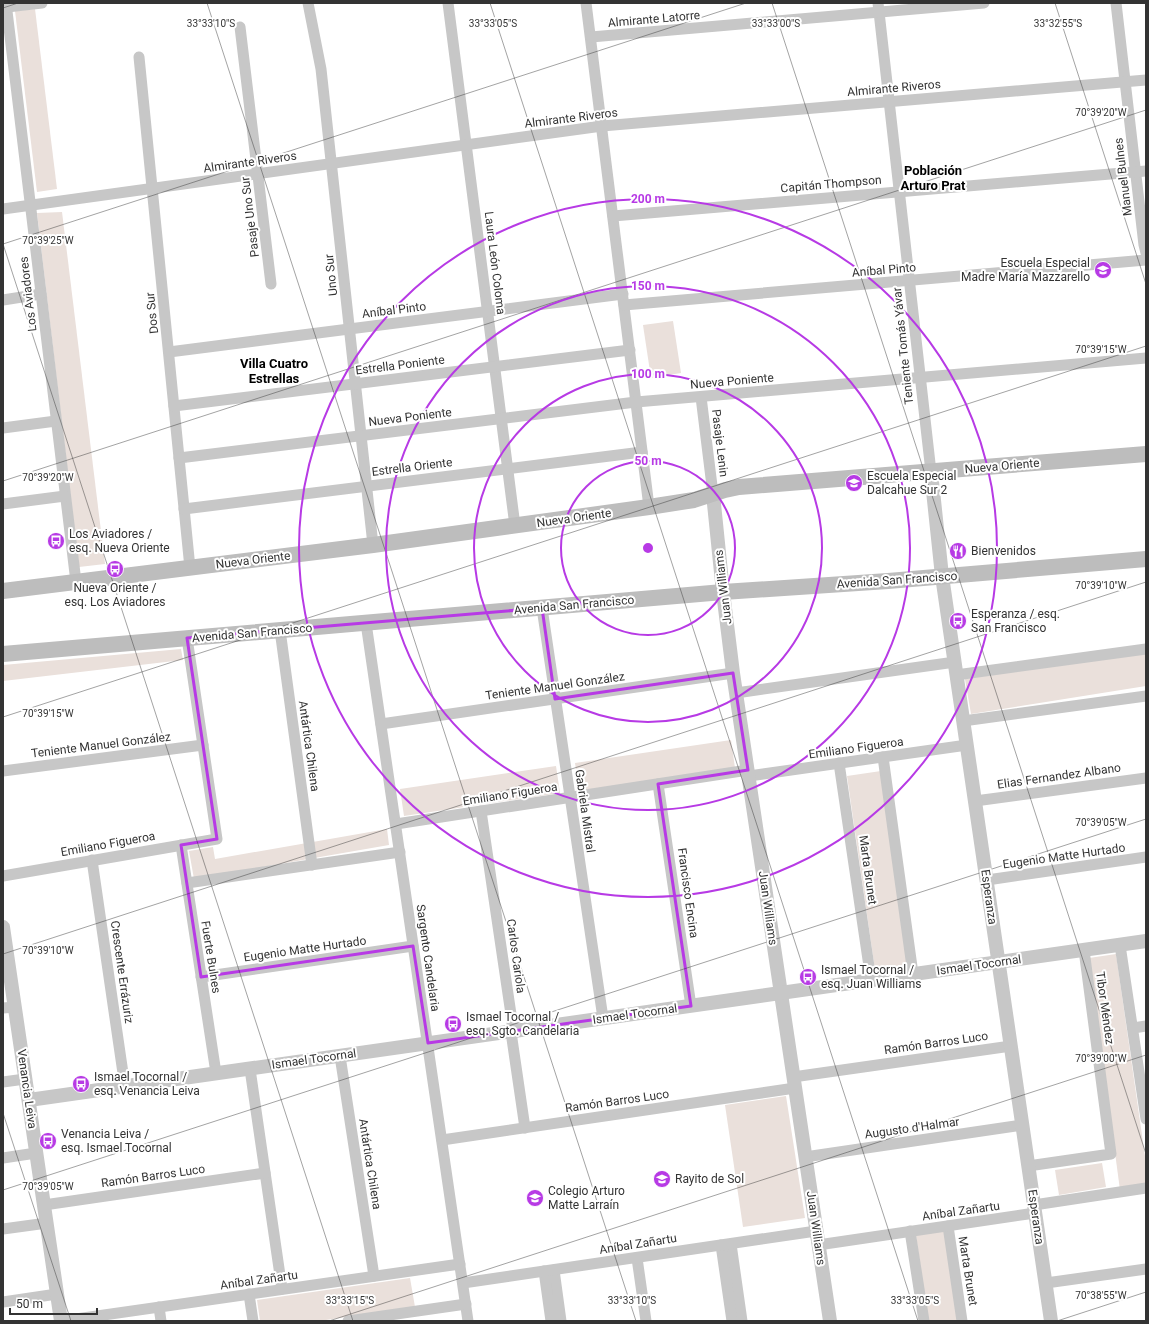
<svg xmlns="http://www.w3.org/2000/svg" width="1149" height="1324" viewBox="0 0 1149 1324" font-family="Roboto,sans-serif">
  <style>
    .green { fill: #eae0db }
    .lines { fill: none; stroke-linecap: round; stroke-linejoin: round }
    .minor { stroke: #c7c7c7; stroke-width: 11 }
    .tertiary { stroke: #c7c7c7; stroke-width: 14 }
    .secondary { stroke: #bdbdbd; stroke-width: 16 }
    .marked { fill: none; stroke: #b73ae5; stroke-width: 3; stroke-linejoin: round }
    .ticks { fill: none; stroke: #333; stroke-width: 1; stroke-opacity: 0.45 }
    .ring { fill: none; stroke: #b73ae5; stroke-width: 2 }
    .labels { text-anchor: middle; stroke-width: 4; stroke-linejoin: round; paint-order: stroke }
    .street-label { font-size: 12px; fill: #333; stroke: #fff }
    .poi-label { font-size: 12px; fill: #333; stroke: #fff; text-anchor: start }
    .neighbourhood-label { font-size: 13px; font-weight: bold; fill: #000; stroke: #fff }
    .ticks-label { font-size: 10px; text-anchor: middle; fill: #333; stroke: #fff; stroke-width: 4; stroke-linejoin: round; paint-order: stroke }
    .centre { fill: #b73ae5; stroke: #fff; stroke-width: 2 }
    .ring-label { font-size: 12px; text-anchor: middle; font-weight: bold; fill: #b73ae5; stroke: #fff; stroke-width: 4; stroke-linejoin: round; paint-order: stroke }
  </style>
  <rect width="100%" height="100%" fill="#fff"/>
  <g class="green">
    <polygon points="35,9 57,189 37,192 15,11"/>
    <polygon points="62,212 105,564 79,567 37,213"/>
    <polygon points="673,321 681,373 651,378 643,325"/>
    <polygon points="181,649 183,660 3,681 3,665"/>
    <polygon points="1146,650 1146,686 971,714 965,679"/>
    <polygon points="731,740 735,768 579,791 575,763"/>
    <polygon points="556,766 560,793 404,816 400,789"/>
    <polygon points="881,771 908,964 875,970 847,776"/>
    <polygon points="387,829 389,845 194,879 189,851 213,847 215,859"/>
    <polygon points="1116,954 1146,1163 1146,1186 1120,1190 1089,958"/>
    <polygon points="786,1096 805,1218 743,1227 725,1105"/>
    <polygon points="1102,1163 1106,1187 1059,1195 1055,1170"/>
    <polygon points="946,1230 959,1321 928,1321 916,1235"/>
    <polygon points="410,1278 415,1307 319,1321 260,1321 257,1300"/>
  </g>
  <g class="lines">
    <g class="minor">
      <polyline points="6,3 76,582"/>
      <polyline points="308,3 321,69 373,545"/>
      <polyline points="448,3 515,526"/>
      <polyline points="586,3 649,507"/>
      <polyline points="878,3 931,472"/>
      <polyline points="1116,3 1144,245 1146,253"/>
      <polyline points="7,7 42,3"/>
      <polyline points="240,27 271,284"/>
      <polyline points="591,37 984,3"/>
      <polyline points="139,57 190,568"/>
      <polyline points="3,209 602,126 1146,80"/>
      <polyline points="613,216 1146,171"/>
      <polyline points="3,300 41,294"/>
      <polyline points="624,305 1146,260"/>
      <polyline points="169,352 623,294"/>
      <polyline points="701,397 713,494"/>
      <polyline points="174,406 630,350"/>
      <polyline points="3,428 56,421"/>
      <polyline points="179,458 636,402 1146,358"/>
      <polyline points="3,504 65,496"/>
      <polyline points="184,509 642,452"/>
      <polyline points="542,608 603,1018"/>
      <polyline points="366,623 468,1321"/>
      <polyline points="280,630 312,865"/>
      <polyline points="956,675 1146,649"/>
      <polyline points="736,693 955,662"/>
      <polyline points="963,721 1146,696"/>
      <polyline points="381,724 733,673"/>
      <polyline points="883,757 913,974"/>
      <polyline points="839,763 871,980"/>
      <polyline points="3,771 203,745"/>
      <polyline points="749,776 967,745"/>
      <polyline points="658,784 691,1006"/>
      <polyline points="975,801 1146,778"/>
      <polyline points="481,811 512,1021 512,1039 525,1128"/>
      <polyline points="396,824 748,770"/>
      <polyline points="181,845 216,1073"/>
      <polyline points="92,860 125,1087"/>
      <polyline points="3,876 217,839 187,638"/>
      <polyline points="987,880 1146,857"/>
      <polyline points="187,883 400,852"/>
      <polyline points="1120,945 1146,1119"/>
      <polyline points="201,977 413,946"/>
      <polyline points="3,1008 15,1007"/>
      <polyline points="1133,1028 1146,1026"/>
      <polyline points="340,1056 374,1276"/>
      <polyline points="250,1069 282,1289"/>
      <polyline points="793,1077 1011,1046"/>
      <polyline points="3,1082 25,1079"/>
      <polyline points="442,1140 795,1088"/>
      <polyline points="805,1157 1022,1125"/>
      <polyline points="3,1158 36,1153"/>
      <polyline points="1028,1166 1111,1154 1084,950"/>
      <polyline points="44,1205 265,1173"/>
      <polyline points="1034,1205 1146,1188"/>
      <polyline points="948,1226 962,1321"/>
      <polyline points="3,1229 47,1223"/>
      <polyline points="910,1231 924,1321"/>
      <polyline points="731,1244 742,1321"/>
      <polyline points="721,1245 732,1321"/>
      <polyline points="818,1245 1035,1213"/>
      <polyline points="637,1258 646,1321"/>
      <polyline points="554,1270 561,1321"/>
      <polyline points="544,1271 551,1321"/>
      <polyline points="463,1283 816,1231"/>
      <polyline points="1046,1283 1146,1269"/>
      <polyline points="249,1294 253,1321"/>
      <polyline points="3,1302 57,1294"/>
      <polyline points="159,1307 161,1321"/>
      <polyline points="62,1321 460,1264"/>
      <polyline points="348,1321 466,1304"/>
    </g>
    <g class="tertiary">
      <polyline points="931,472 942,576 1051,1321"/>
      <polyline points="713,494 723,592 733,673 830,1321"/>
      <polyline points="3,927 61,1321"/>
      <polyline points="29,1100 1146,941"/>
    </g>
    <g class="secondary">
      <polyline points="3,591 373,545 649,507 694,500 725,490 739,487 1146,454"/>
      <polyline points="3,654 723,592 888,581 1146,559"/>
    </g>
  </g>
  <path class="marked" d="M542,608L555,699L733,673L748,770L658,784L691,1006L428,1043L413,946L201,977L181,845L217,839L187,638Z"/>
  <path class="ticks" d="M207,3L636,1321M490,3L918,1321M772,3L1146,1154M1055,3L1146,284M3,8L18,3M3,244L746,3M3,244L353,1321M3,481L1146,110M3,717L1146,346M3,954L1146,582M3,1113L71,1321M3,1190L1146,819M329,1321L1146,1055M1057,1321L1146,1292"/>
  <g class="ring">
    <circle cx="648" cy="548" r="87"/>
    <circle cx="648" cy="548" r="174"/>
    <circle cx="648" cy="548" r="262"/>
    <circle cx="648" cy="548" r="349"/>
  </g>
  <defs>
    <g id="school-disc" transform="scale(0.9)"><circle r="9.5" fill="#b73ae5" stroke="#fff"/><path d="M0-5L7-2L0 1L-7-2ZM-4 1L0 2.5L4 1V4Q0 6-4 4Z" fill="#fff"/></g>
    <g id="bus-disc" transform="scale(0.9)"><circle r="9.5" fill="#b73ae5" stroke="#fff"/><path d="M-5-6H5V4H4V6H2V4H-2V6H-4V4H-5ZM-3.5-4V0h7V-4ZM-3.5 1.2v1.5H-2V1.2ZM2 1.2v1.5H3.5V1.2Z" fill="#fff"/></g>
    <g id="restaurant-disc" transform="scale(0.9)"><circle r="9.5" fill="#b73ae5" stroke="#fff"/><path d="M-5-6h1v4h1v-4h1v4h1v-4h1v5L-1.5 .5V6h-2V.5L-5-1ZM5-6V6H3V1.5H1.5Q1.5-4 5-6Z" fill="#fff"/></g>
  </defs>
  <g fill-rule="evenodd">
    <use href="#school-disc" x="1103" y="270"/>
    <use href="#school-disc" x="854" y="483"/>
    <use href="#bus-disc" x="56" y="541"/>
    <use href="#restaurant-disc" x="958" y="551"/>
    <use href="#bus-disc" x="115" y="569"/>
    <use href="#bus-disc" x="958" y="621"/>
    <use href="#bus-disc" x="808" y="977"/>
    <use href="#bus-disc" x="453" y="1024"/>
    <use href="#bus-disc" x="81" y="1084"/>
    <use href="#bus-disc" x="48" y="1141"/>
    <use href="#school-disc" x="662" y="1179"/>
    <use href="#school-disc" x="535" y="1198"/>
  </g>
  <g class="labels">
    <g class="street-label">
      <text transform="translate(654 19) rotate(-5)" y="4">Almirante Latorre</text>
      <text transform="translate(894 88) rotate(-5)" y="4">Almirante Riveros</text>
      <text transform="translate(571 118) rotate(-7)" y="4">Almirante Riveros</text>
      <text transform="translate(250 162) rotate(-8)" y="4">Almirante Riveros</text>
      <text transform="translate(1123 177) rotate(-97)" y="4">Manuel Bulnes</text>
      <text transform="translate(831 184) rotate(-5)" y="4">Capitán Thompson</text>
      <text transform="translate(250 217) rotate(-97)" y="4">Pasaje Uno Sur</text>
      <text transform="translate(495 263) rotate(83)" y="4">Laura León Coloma</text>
      <text transform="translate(884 270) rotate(-5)" y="4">Aníbal Pinto</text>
      <text transform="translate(331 275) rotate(-96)" y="4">Uno Sur</text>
      <text transform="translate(28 294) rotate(-97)" y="4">Los Aviadores</text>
      <text transform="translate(394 310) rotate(-7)" y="4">Aníbal Pinto</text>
      <text transform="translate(152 313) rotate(-96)" y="4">Dos Sur</text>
      <text transform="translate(903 346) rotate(-96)" y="4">Teniente Tomás Yávar</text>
      <text transform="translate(400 365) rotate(-7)" y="4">Estrella Poniente</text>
      <text transform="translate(732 381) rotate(-5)" y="4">Nueva Poniente</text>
      <text transform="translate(410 417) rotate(-7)" y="4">Nueva Poniente</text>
      <text transform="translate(720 443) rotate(83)" y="4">Pasaje Lenin</text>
      <text transform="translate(1002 466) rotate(-5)" y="4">Nueva Oriente</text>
      <text transform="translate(412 467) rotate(-7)" y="4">Estrella Oriente</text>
      <text transform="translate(574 518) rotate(-8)" y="4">Nueva Oriente</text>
      <text transform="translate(253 560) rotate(-7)" y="4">Nueva Oriente</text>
      <text transform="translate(897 580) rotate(-4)" y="4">Avenida San Francisco</text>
      <text transform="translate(723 587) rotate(-97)" y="4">Juan Williams</text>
      <text transform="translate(574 605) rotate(-5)" y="4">Avenida San Francisco</text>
      <text transform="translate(252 633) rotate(-5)" y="4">Avenida San Francisco</text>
      <text transform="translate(555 686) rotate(-8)" y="4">Teniente Manuel González</text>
      <text transform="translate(101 745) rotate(-7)" y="4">Teniente Manuel González</text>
      <text transform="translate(309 746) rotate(82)" y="4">Antártica Chilena</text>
      <text transform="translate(856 748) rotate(-8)" y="4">Emiliano Figueroa</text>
      <text transform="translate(1059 776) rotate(-8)" y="4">Elias Fernandez Albano</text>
      <text transform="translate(510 794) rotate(-9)" y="4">Emiliano Figueroa</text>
      <text transform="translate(585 811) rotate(82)" y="4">Gabriela Mistral</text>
      <text transform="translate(108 844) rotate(-10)" y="4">Emiliano Figueroa</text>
      <text transform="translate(1064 856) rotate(-8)" y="4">Eugenio Matte Hurtado</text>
      <text transform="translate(868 870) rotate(82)" y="4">Marta Brunet</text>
      <text transform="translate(688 893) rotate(82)" y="4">Francisco Encina</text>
      <text transform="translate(989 897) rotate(82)" y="4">Esperanza</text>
      <text transform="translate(768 908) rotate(82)" y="4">Juan Williams</text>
      <text transform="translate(305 949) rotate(-8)" y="4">Eugenio Matte Hurtado</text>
      <text transform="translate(516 956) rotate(82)" y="4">Carlos Cariola</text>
      <text transform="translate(211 957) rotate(81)" y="4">Fuerte Bulnes</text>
      <text transform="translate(428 958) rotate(82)" y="4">Sargento Candelaria</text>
      <text transform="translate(979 965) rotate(-8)" y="4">Ismael Tocornal</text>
      <text transform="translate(122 972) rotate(82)" y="4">Crescente Errázuriz</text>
      <text transform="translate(1105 1008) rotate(82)" y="4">Tibor Méndez</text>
      <text transform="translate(635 1014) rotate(-8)" y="4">Ismael Tocornal</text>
      <text transform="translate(936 1043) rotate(-8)" y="4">Ramón Barros Luco</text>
      <text transform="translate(314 1059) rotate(-8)" y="4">Ismael Tocornal</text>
      <text transform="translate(27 1089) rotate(82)" y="4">Venancia Leiva</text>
      <text transform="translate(617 1101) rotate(-8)" y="4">Ramón Barros Luco</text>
      <text transform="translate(912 1128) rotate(-8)" y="4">Augusto d'Halmar</text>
      <text transform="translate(370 1164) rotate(81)" y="4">Antártica Chilena</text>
      <text transform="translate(153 1176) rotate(-8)" y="4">Ramón Barros Luco</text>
      <text transform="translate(961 1211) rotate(-8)" y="4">Aníbal Zañartu</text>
      <text transform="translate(1036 1217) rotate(82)" y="4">Esperanza</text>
      <text transform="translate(816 1228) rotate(82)" y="4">Juan Williams</text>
      <text transform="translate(638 1244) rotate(-9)" y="4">Aníbal Zañartu</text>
      <text transform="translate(968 1271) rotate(81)" y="4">Marta Brunet</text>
      <text transform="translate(259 1280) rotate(-8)" y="4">Aníbal Zañartu</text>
    </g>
    <g class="poi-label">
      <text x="1090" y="267" text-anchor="end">Escuela Especial<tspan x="1090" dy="14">Madre María Mazzarello</tspan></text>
      <text x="867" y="480">Escuela Especial<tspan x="867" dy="14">Dalcahue Sur 2</tspan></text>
      <text x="69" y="538">Los Aviadores /<tspan x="69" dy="14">esq. Nueva Oriente</tspan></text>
      <text x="971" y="555">Bienvenidos</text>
      <text x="115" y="592" text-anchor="middle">Nueva Oriente /<tspan x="115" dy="14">esq. Los Aviadores</tspan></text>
      <text x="971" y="618">Esperanza / esq.<tspan x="971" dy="14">San Francisco</tspan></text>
      <text x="821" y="974">Ismael Tocornal /<tspan x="821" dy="14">esq. Juan Williams</tspan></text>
      <text x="466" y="1021">Ismael Tocornal /<tspan x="466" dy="14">esq. Sgto. Candelaria</tspan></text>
      <text x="94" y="1081">Ismael Tocornal /<tspan x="94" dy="14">esq. Venancia Leiva</tspan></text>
      <text x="61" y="1138">Venancia Leiva /<tspan x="61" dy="14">esq. Ismael Tocornal</tspan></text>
      <text x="675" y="1183">Rayito de Sol</text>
      <text x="548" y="1195">Colegio Arturo<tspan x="548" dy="14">Matte Larraín</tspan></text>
    </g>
    <g class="neighbourhood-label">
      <text x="933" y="175">Población<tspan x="933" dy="15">Arturo Prat</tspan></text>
      <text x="274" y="368">Villa Cuatro<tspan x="274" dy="15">Estrellas</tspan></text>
    </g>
  </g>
  <g class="ticks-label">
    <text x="211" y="27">33°33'10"S</text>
    <text x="493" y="27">33°33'05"S</text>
    <text x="776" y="27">33°33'00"S</text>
    <text x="1058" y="27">33°32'55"S</text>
    <text x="1101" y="116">70°39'20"W</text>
    <text x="48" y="244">70°39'25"W</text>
    <text x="1101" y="353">70°39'15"W</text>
    <text x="48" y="481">70°39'20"W</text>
    <text x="1101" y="589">70°39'10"W</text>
    <text x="48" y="717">70°39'15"W</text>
    <text x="1101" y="826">70°39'05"W</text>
    <text x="48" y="954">70°39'10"W</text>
    <text x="1101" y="1062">70°39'00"W</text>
    <text x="48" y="1190">70°39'05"W</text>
    <text x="1101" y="1299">70°38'55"W</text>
    <text x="350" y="1304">33°33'15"S</text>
    <text x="632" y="1304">33°33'10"S</text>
    <text x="915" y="1304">33°33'05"S</text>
  </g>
  <circle cx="648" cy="548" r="6" class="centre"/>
  <g class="ring-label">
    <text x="648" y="203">200 m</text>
    <text x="648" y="290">150 m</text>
    <text x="648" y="378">100 m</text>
    <text x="648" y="465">50 m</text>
  </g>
  <rect width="1149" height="1324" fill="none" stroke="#333333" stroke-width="8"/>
  <path d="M10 1308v6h87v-6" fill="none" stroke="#333333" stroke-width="2"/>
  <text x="16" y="1308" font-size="12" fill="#333333" stroke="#ffffff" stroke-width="3" paint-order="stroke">50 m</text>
</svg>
